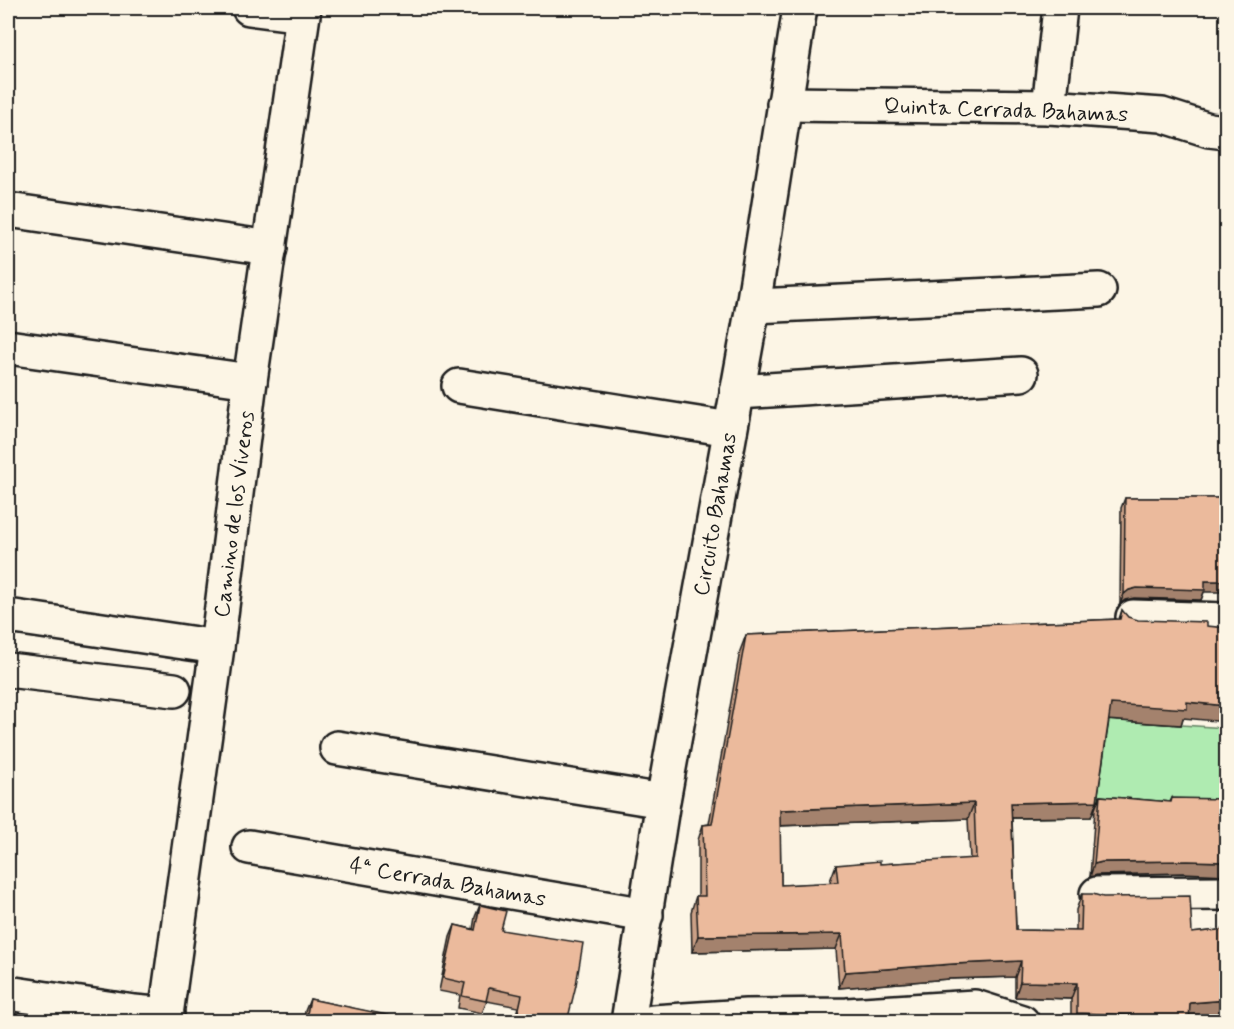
<svg xmlns="http://www.w3.org/2000/svg" width="1234" height="1029" viewBox="0 0 1234 1029" font-family="Mynerve,sans-serif">
  <style>
    .green { fill: #afebb1; stroke: #668466; stroke-width: 1.5 }
    .lines { fill: none; stroke-linecap: round; stroke-linejoin: round }
    .minor-casing { stroke: #1c1c1c; stroke-width: 38 }
    .minor { stroke: #fcf5e5; stroke-width: 33 }
    .wall { fill: #caa086; stroke: #1c1c1c; stroke-width: 1.5; fill-rule: evenodd }
    .shaded-wall { fill: #a4826d; stroke: #1c1c1c; stroke-width: 1.5 }
    .building { fill: #ebba9c; stroke: #1c1c1c; stroke-width: 1.5; fill-rule: evenodd }
    .labels { text-anchor: middle; stroke-width: 6; stroke-linejoin: round; paint-order: stroke }
    .street-label { font-size: 22px; fill: #1c1c1c; stroke: #fcf5e5 }
  </style>
  <rect width="100%" height="100%" fill="#fcf5e5"/>
  <filter id="ink" filterUnits="userSpaceOnUse"><feTurbulence type="fractalNoise" baseFrequency=".0167" numOctaves="2"/><feDisplacementMap in="SourceGraphic" scale="12" xChannelSelector="R" yChannelSelector="G"/><feConvolveMatrix kernelMatrix="1 2 1 2 8 2 1 2 1" color-interpolation-filters="sRGB"/></filter>
  <g filter="url(#ink)">
    <polygon class="green" points="958,698 1106,720 1226,728 1226,810 1093,806 1091,817 962,819"/>
    <g class="lines">
      <g class="minor-casing">
        <g id="minor">
          <polyline points="249,8 302,15"/>
          <polyline points="784,104 1049,107 1162,115 1209,130 1226,132"/>
          <polyline points="1049,107 1060,8"/>
          <polyline points="8,210 270,248"/>
          <polyline points="753,306 1099,290"/>
          <polyline points="8,347 250,381"/>
          <polyline points="459,386 730,429"/>
          <polyline points="737,392 1021,374"/>
          <polyline points="8,616 217,647"/>
          <polyline points="1133,617 1226,620"/>
          <polyline points="8,670 174,690"/>
          <polyline points="337,748 663,801"/>
          <polyline points="249,847 646,915"/>
          <polyline points="1097,894 1226,893"/>
          <polyline points="8,993 134,1012 167,1015"/>
          <polyline points="165,1022 217,647 250,381 304,8"/>
          <polyline points="628,1022 663,801 753,306 800,8"/>
          <polyline points="653,1022 746,1016 847,1015 975,1007 1022,1022"/>
        </g>
      </g>
      <use href="#minor" class="minor"/>
    </g>
    <g class="wall">
      <polygon points="1220,495 1204,592 1201,600 1134,598 1125,600 1120,604 1121,508 1125,498 1218,498"/>
      <path d="M1122,610L1183,718L1181,725L1109,720L1097,801L1091,817L1012,818L1016,930L1076,931V910L1082,894L1192,933L1227,929V1016L1189,1018V1022H1071V999L1015,997V977L948,979L839,988L836,949L692,952L691,912L696,896H698V840L703,825L709,824L740,651L746,635L1119,619ZM968,819L970,859L880,864L836,865L830,881L831,883L781,885L780,826Z"/>
      <polygon points="1100,796 1170,802 1172,798 1183,873 1097,875 1090,877 1095,809"/>
      <polygon points="480,905 501,930 567,1022 514,1022 518,1007 487,1001 482,1013 458,1008 460,995 439,991 450,937 455,925 473,929 475,917"/>
      <polygon points="310,999 416,1022 288,1022 290,1016 304,1019 305,1011"/>
    </g>
    <g class="shaded-wall">
      <polygon points="1205,581 1227,581 1227,592 1204,592 1201,600 1134,598 1125,600 1120,604 1124,594 1129,590 1137,588"/>
      <polygon points="1187,702 1227,706 1227,722 1183,718 1181,725 1105,720 1111,704"/>
      <polygon points="1097,801 1091,817 1005,818 1011,803"/>
      <polygon points="974,803 968,819 774,826 780,810"/>
      <polygon points="1188,861 1227,862 1227,875 1183,873 1097,875 1090,877 1094,864 1102,862"/>
      <polygon points="842,934 836,949 692,952 698,936"/>
      <polygon points="1021,961 1015,977 948,979 839,988 845,972 953,964"/>
      <polygon points="1020,982 1077,983 1071,999 1015,997"/>
      <polygon points="1227,1000 1227,1016 1184,1019 1190,1003"/>
      <polygon points="1077,1013 1150,1016 1148,1022 1074,1022"/>
    </g>
    <g class="building">
      <polygon points="1220,495 1227,495 1227,581 1205,581 1205,590 1137,588 1129,590 1124,594 1125,498 1219,498"/>
      <path d="M1122,610L1128,617L1138,620L1207,622V626L1227,628V706L1187,702V709L1111,704L1097,801L1011,803L1016,930L1081,931L1082,894H1093L1103,897L1190,896L1192,933L1227,929V1000L1190,1003L1189,1022H1150V1016L1077,1013V983L1020,982L1021,961L953,964L845,972L842,934L698,936L696,896H705L703,825L712,824L746,635L1120,619ZM974,803L976,858L880,864V861L836,865L838,882L781,885L780,810Z"/>
      <polygon points="1100,796 1171,802 1172,798 1224,799 1224,802 1227,802 1227,862 1188,861 1102,862 1094,864"/>
      <polygon points="480,905 506,911 501,930 583,943 576,985 567,1022 516,1022 522,995 489,988 486,1001 462,996 465,983 443,978 455,925 475,930"/>
      <polygon points="310,999 416,1021 416,1022 289,1022 290,1016 306,1019"/>
      <polygon points="996,1018 1001,1019 1001,1022 955,1022"/>
    </g>
  </g>
  <g class="labels">
    <g class="street-label">
      <text transform="translate(1006 109) rotate(2)" y="8">Quinta Cerrada Bahamas</text>
      <text transform="translate(233 514) rotate(-83)" y="8">Camino de los Viveros</text>
      <text transform="translate(714 514) rotate(-80)" y="8">Circuito Bahamas</text>
      <text transform="translate(448 881) rotate(10)" y="8">4ª Cerrada Bahamas</text>
    </g>
  </g>
  <rect width="1234" height="1029" fill="none" stroke="#fcf5e5" stroke-width="30"/>
  <rect x="15" y="15" width="1204" height="999" fill="none" stroke="#1c1c1c" stroke-width="2" filter="url(#ink)"/>
</svg>
